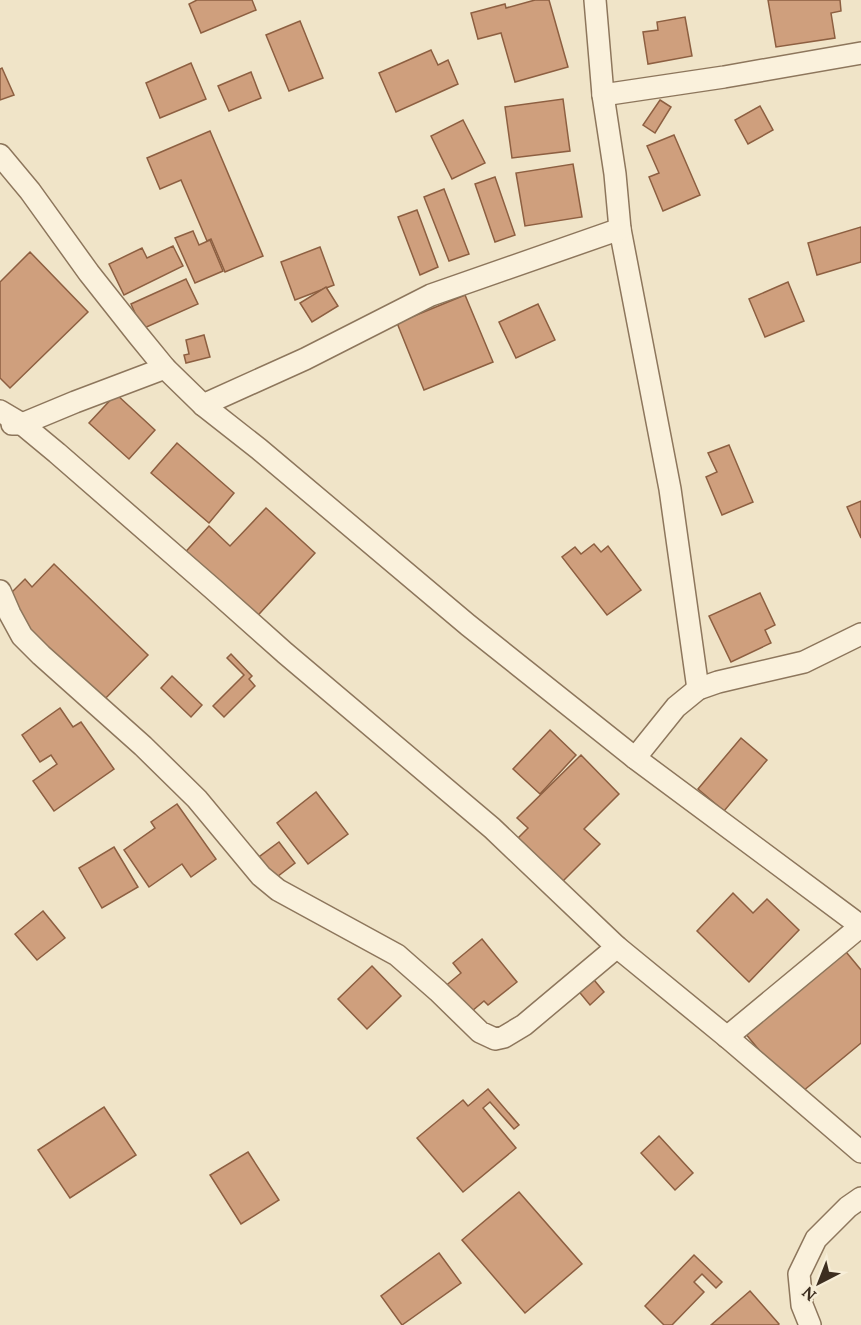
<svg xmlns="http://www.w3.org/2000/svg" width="861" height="1325" viewBox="0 0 861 1325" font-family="Lora,serif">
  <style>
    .building { fill: #cf9f7d; stroke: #8d5f41; stroke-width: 1.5 }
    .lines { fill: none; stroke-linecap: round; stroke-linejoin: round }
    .minor-casing { stroke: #8d765c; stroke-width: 24 }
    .minor { stroke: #faf1dc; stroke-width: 21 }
  </style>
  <rect width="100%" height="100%" fill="#f0e4c8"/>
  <g class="building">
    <polygon points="197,0 252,0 256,10 201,33 189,4"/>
    <polygon points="535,0 549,0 568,67 515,82 501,33 478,39 471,13 505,4 506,8"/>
    <polygon points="768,0 840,0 841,11 831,13 835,38 776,47"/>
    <polygon points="685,17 692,56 648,64 643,32 658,30 657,22"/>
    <polygon points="300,21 323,78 289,91 266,35"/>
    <polygon points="431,50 438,65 448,60 458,84 396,112 379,73"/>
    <polygon points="191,63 206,99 160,118 146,83"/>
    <polygon points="2,68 14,95 0,100 0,69"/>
    <polygon points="251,72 261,98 229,111 218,86"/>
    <polygon points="563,99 570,151 512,158 505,107"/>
    <polygon points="660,100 671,107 655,133 643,125"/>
    <polygon points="760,106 773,130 748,144 735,120"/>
    <polygon points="463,120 485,163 452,179 431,136"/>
    <polygon points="210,131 263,256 225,272 211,239 207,241 181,180 160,189 147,158"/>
    <polygon points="674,135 700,195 663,211 649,177 659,173 647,146"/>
    <polygon points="573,164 582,217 525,226 516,173"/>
    <polygon points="495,177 515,235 495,242 475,184"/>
    <polygon points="444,189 469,254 449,261 424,197"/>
    <polygon points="417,210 438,267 420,275 398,217"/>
    <polygon points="861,227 861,262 817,275 808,243"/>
    <polygon points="193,231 199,245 210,240 223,271 195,283 175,238"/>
    <polygon points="173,246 183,266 124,295 109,264 142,248 147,258"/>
    <polygon points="320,247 334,285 295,300 281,262"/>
    <polygon points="30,252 88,312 10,388 0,378 0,282"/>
    <polygon points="186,279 198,304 142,329 131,304"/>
    <polygon points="788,282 804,321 765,337 749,299"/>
    <polygon points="326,287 338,306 312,322 300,303"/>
    <polygon points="465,295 493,362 424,390 397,323"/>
    <polygon points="538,304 555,340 516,358 499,322"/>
    <polygon points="204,335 210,357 186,363 184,355 189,354 186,340"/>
    <polygon points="116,394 155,430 129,459 89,423"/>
    <polygon points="177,443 234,493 209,523 151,473"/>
    <polygon points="729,445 753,502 722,515 706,477 717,472 708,453"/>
    <polygon points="861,501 861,538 847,507"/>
    <polygon points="266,508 315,553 251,623 180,558 209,526 230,546"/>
    <polygon points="594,544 601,552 608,546 641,590 607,615 562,557 575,547 581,554"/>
    <polygon points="54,564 148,655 98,706 0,604 25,579 32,587"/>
    <polygon points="760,593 775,625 765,630 771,643 731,662 709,616"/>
    <polygon points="231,654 252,676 249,679 255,686 224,717 213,706 244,675 227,658"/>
    <polygon points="172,676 202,705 191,717 161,688"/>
    <polygon points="60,708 73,727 81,722 114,769 54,811 33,781 57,764 51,755 40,762 22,735"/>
    <polygon points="550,730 576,755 540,794 513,769"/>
    <polygon points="741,738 767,760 724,811 698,789"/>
    <polygon points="581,755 619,794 584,829 600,844 557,887 513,843 528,828 517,818"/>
    <polygon points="316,792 348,834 308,864 277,823"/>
    <polygon points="177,804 216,859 191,877 182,864 149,887 124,850 155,828 151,822"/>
    <polygon points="279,842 295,863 269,883 252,862"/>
    <polygon points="114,847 138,887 102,908 79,868"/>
    <polygon points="733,893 753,913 767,899 799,930 749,982 697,931"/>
    <polygon points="43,911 65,938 37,960 15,934"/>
    <polygon points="482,939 517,982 488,1005 484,1001 460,1021 437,993 461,973 453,963"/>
    <polygon points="842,947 861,970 861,1043 797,1096 745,1033"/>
    <polygon points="372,966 401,996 367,1029 338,999"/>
    <polygon points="590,975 604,992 590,1005 576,988"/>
    <polygon points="488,1089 519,1125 514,1129 490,1102 483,1108 516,1148 463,1192 417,1138 463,1100 468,1106"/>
    <polygon points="104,1107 136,1155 70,1198 38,1150"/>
    <polygon points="659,1136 693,1173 675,1190 641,1153"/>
    <polygon points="248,1152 279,1200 241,1224 210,1175"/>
    <polygon points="519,1192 582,1264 525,1313 462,1240"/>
    <polygon points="439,1253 461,1283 402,1325 381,1296"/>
    <polygon points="694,1255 722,1282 716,1288 702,1274 694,1282 704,1292 672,1325 664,1325 645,1306"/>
    <polygon points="750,1291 779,1324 778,1325 711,1325"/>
  </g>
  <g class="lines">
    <g class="minor-casing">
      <g id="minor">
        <polyline points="595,0 603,95 615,174 620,229 670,489 698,689"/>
        <polyline points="603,95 724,77 861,53"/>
        <polyline points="0,155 30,191 89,273 138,335 165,368 203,405 259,449 468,625 635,758 861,926"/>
        <polyline points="203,405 305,359 431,295 620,229"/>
        <polyline points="0,411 22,424 57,453 212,588 285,653 492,828 617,947 727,1037 861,1152"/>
        <polyline points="12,424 22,424 75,402 165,368"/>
        <polyline points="0,591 10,614 22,636 41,655 143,746 197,799 261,876 278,890 397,955 438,991 480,1032 495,1039 504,1037 524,1025 617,947"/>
        <polyline points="635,758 676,707 698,689 718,682 804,662 861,634"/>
        <polyline points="727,1037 861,926"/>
        <polyline points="810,1325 802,1305 799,1274 816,1239 848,1207 861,1198"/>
      </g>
    </g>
    <use href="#minor" class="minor"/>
  </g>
  <g transform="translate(819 1283) rotate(222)" stroke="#f7eed8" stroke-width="4.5" paint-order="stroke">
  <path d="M0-4.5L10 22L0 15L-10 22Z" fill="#3d2e20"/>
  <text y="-9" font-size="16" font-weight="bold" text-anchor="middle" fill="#3d2e20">N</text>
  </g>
</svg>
